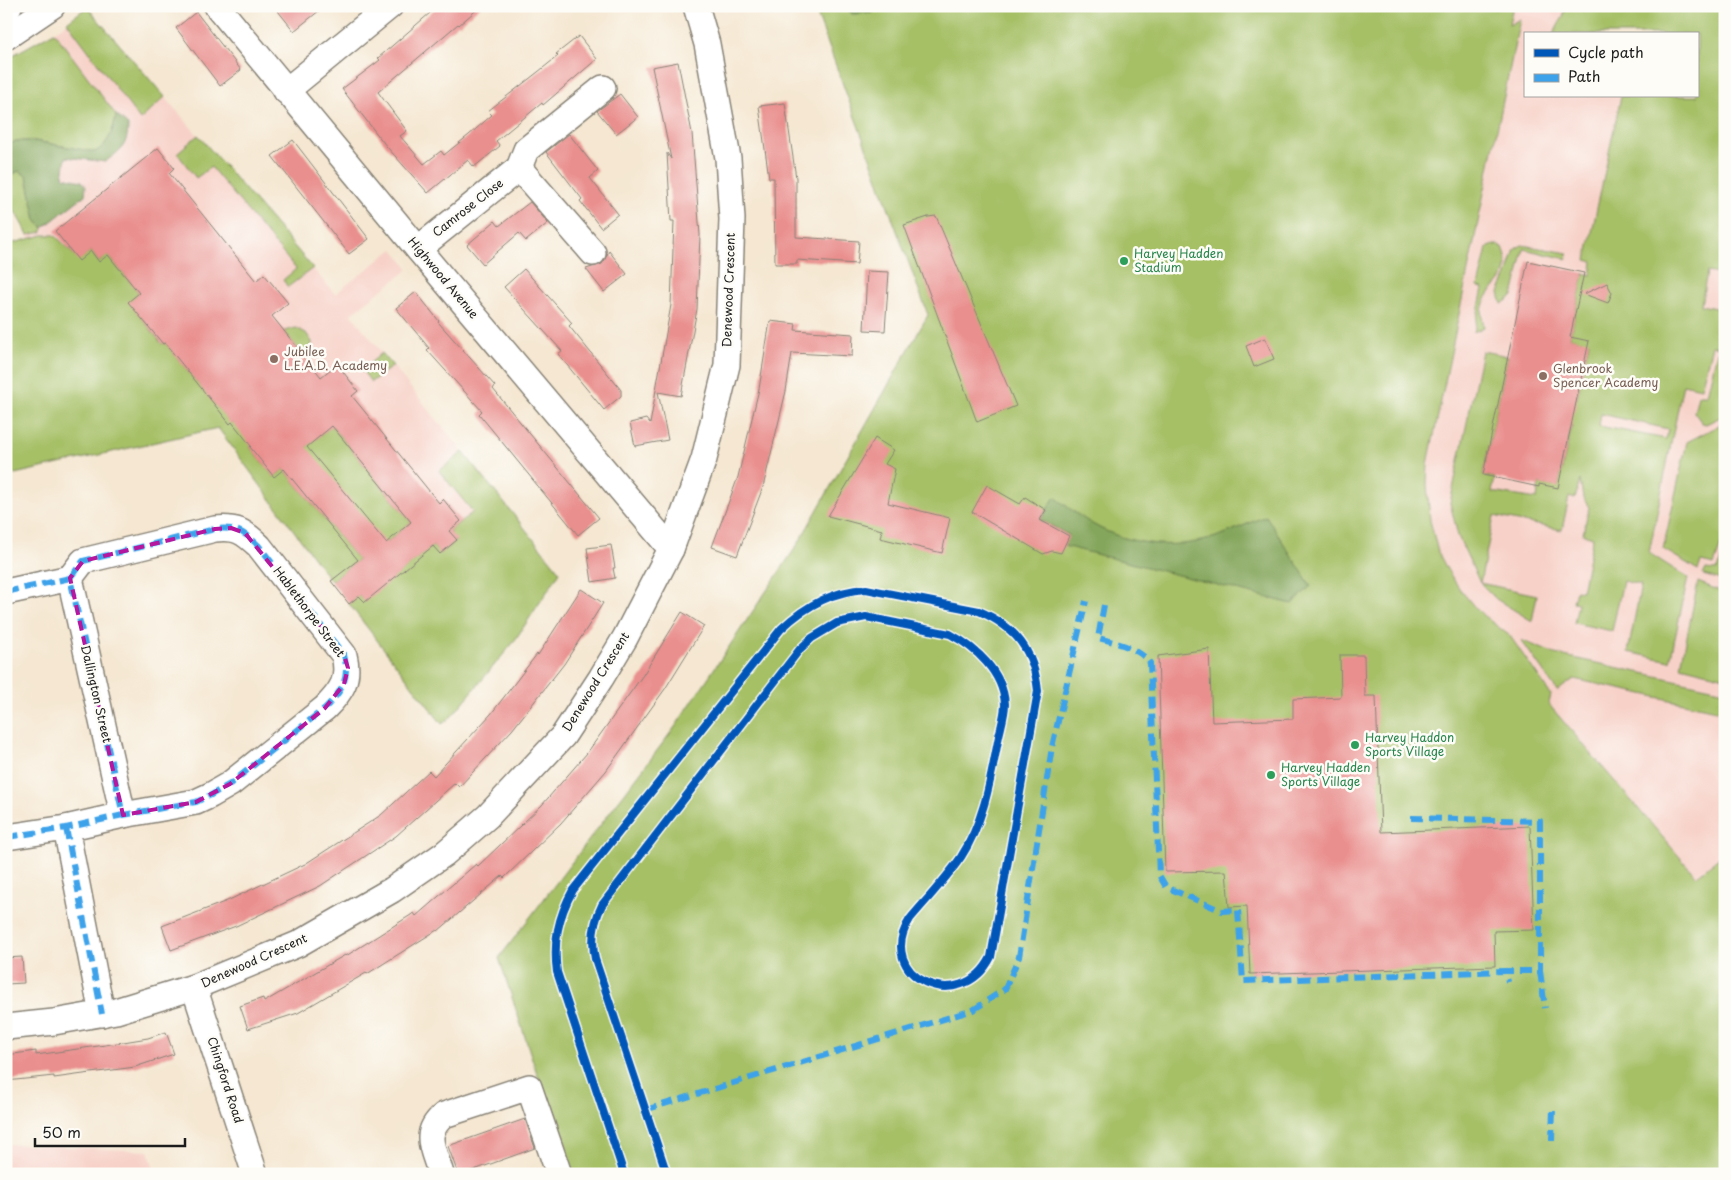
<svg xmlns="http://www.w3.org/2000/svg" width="1731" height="1180" viewBox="0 0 1731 1180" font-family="'Playpen Sans',sans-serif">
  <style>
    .built { fill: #f7d1c8; fill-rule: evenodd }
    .green { fill: #a6c066; stroke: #616e41; fill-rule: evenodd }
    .forest { fill: #84a65b; stroke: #50613c }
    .building { fill: #e98f8e; fill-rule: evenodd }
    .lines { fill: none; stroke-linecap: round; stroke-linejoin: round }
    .minor-casing { stroke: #888276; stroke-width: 28 }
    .minor { stroke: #fff; stroke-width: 25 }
    .quiet { stroke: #3da2ea; stroke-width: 6; stroke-dasharray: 12 6; stroke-linecap: butt }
    .cycleway-casing { stroke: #fdfcf7; stroke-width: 11 }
    .cycleway { stroke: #0057b8; stroke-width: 8 }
    .marked { fill: none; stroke: #b5179e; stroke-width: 4; stroke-dasharray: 10 6; stroke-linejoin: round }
    .leisure-dot { fill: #2e9e5b; stroke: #fdfcf7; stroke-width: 2 }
    .education-dot { fill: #8d6e63; stroke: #fdfcf7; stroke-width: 2 }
    .labels { text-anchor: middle; stroke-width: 5; stroke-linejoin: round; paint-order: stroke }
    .street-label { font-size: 12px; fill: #1c1c1c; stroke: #fdfcf7 }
    .leisure-label { font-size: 12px; fill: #27864d; stroke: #fdfcf7; text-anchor: start }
    .education-label { font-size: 12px; fill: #785e54; stroke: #fdfcf7; text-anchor: start }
  </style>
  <rect width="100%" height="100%" fill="#fdfcf7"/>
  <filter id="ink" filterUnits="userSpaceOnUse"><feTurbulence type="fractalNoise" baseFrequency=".02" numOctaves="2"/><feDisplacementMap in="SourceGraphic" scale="10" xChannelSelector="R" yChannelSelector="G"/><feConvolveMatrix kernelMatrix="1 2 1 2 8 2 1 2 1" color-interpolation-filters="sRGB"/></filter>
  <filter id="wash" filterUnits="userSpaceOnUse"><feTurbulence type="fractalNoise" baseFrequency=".0096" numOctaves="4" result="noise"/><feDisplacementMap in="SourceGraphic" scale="20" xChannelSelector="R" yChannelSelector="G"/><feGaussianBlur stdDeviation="1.12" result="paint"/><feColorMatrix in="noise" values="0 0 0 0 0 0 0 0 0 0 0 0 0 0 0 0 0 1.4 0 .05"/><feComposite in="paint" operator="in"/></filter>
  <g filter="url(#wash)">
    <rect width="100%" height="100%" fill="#f5e7d1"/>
    <g class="built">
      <path d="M1513,6H1725V880L1709,900L1581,751L1411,529L1429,389ZM1525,34H1697V96H1525Z"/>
      <polygon points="87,7 335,294 393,249 409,269 351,314 560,572 513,643 450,718 442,724 331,581 218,428 82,263 55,235 43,235 29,238 6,196 6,59 60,28"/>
      <polygon points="6,1144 148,1151 156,1174 6,1174"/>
    </g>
    <g class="green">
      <polygon points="814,6 1513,6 1509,25 1520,19 1428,464 1427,484 1430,520 1438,552 1448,571 1459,588 1473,605 1484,616 1510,636 1551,695 1549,703 1551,707 1696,876 1725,853 1725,1158 1715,1174 570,1174 499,958 675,727 798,544 928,315"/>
      <path d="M1565,6H1725V242L1719,274L1707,272L1701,305L1725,310V336L1721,347L1712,346L1701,388L1683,384L1649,553L1688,578L1670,661L1628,652L1641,585L1623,581L1612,631L1574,623L1578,603L1573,602L1576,590L1582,591L1593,537L1583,534L1589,507L1583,498L1580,480L1575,499L1569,497L1562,530L1494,516L1480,583L1537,595L1532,621L1496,599L1480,583L1458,536L1450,503L1482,351L1508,356L1483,475L1495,478L1492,492L1537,499L1539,484L1558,487L1572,425L1553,421L1577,399L1589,342L1570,337L1584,273L1591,275L1593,262L1586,260L1621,96H1697V34H1553L1563,17ZM1601,414L1668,429L1666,439L1599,426Z"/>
      <polygon points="87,7 165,97 140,120 67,22"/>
      <path d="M54,32L116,115C114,129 108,146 95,152L35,141H16L6,146V59Z"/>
      <polygon points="198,135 313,268 288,287 283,280 296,269 211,167 196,178 177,153"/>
      <polygon points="19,171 27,176 36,220 43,228 42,232 28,235 6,196 6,177"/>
      <polygon points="43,235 55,235 79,260 91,251 99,262 108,255 139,293 129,302 162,344 165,343 230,423 232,422 259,440 250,447 274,477 284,469 358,560 331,581 218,428 6,476 6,245"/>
      <path d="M1494,245H1499L1503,248C1520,287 1472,285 1484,327L1474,332L1483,288L1478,287L1487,248Z"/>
      <polygon points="1522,245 1568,253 1567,259 1524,249 1513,296 1502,304 1499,293 1507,275 1515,249"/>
      <polygon points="296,328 306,333 312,342 311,356 308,361 284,331"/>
      <polygon points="1717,352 1725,353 1725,415 1706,424 1702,423 1694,412 1698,395 1707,395"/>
      <polygon points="382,353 393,366 371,382 362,370"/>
      <polygon points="1725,422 1725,533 1714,565 1701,562 1698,570 1663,549 1687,442"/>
      <polygon points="332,426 411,522 369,557 292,459"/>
      <polygon points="463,452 560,572 513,643 450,718 442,724 349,604 359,596 365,601 433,546 440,554 456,541 449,531 473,512 439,471"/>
      <polygon points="1725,550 1725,581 1703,575 1706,569 1717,570"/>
      <polygon points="1698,582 1725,593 1725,677 1681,666"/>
      <polygon points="1521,640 1555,654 1725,691 1725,712 1574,679 1557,691"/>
    </g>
    <g class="forest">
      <polygon points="845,6 874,6 873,13 852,14"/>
      <path d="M116,115L128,125C128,146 121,150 105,162L66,157L63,177L82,181L86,186L85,195L43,228L36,220L27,176L19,171L6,177V146L16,141H35L95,152C108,146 114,129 116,115Z"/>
      <path d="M1055,497C1065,505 1075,513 1086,520C1122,544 1171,551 1213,538C1231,532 1248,523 1266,516L1311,586L1292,604L1064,546L1069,535L1040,520Z"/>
    </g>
    <g id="blocks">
      <g class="building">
        <polygon points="274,6 325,6 294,31"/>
        <polygon points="438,6 481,6 459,25 458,24 378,92 407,131 400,136 424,164 441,151 444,155 469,135 492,115 488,111 538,72 558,56 556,54 579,36 597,59 543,105 542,103 496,141 500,146 474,167 468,160 428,193 387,147 342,89 380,60 378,58"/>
        <polygon points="196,12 241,70 220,86 176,28"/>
        <polygon points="678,62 692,133 700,235 697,309 681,396 658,392 668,440 635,446 630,423 646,419 650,424 671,305 674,221 671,221 667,153 671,159 652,67"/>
        <polygon points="620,94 638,117 616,134 597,111"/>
        <polygon points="785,103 796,178 796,237 859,241 857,264 797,260 797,264 775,264 774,178 769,178 759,106"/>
        <polygon points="569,134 598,171 590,178 618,214 601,228 580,201 582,199 546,152"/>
        <polygon points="293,140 369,239 349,254 272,156"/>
        <path d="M158,148L174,168L169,173L256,281L264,274L288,303L272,316L321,377L337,364L358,391L352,396L439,503L443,499L461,521L449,531L457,540L440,554L433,546L365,602L359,596L349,604L331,581L358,560L284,469L274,477L250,447L251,446L232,422L230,424L165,343L163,344L128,302L139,293L108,255L99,262L91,251L79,261L55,231ZM332,426L411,522L386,543L307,447Z"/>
        <polygon points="530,202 548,223 526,241 519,233 483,264 467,245 495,221 499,226"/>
        <polygon points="936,216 1016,406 977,422 904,225 928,217"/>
        <polygon points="609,251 627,274 604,292 586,269 602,264"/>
        <polygon points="1528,261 1584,273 1570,337 1589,341 1558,488 1539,484 1539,487 1483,475"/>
        <polygon points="524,269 572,323 569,326 621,390 621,396 604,410 558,354 562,351 504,287"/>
        <polygon points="867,271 889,272 885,331 864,330"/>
        <polygon points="1607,283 1612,293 1608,303 1584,294"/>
        <polygon points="416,292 439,321 438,322 495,386 493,389 599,518 578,535 479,414 482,411 427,350 429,348 396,308"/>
        <polygon points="770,321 796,324 795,330 853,334 852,356 792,353 786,391 763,487 737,556 712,547 738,477 759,389"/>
        <polygon points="1265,338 1274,359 1254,367 1246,346"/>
        <polygon points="875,438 894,450 885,464 895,469 888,503 950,518 942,553 880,538 882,530 828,516"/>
        <polygon points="987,485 1020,504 1025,497 1046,510 1040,520 1069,536 1061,553 1052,551 1043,554 972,512"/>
        <polygon points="611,545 615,568 613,568 615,578 592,582 587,548"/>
        <polygon points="581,589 603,603 564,664 512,730 459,787 455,783 396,836 320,886 236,926 171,950 162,926 227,901 305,864 381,815 429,771 434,776 491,714 537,654 538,655"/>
        <polygon points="682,612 704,626 665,689 606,771 561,823 504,878 502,876 438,931 437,930 367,974 366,973 298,1013 248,1029 240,1006 263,998 264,1002 345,955 346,956 414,913 416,916 476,864 478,866 542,805 587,753 643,675"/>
        <polygon points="1209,649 1212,722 1293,719 1293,699 1341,697 1340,655 1364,655 1365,696 1376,696 1381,832 1530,826 1534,930 1494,931 1495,966 1250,974 1247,906 1229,907 1226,871 1165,872 1158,656"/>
        <polygon points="22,957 24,983 6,984 6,958"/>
        <polygon points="166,1032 174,1054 135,1067 54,1078 54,1076 6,1081 6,1055 36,1051 36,1055 105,1045 148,1038"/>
        <polygon points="525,1119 535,1148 463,1174 458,1174 448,1146"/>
      </g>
    </g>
  </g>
  <g filter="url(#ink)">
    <use href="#blocks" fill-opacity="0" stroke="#888276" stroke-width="1"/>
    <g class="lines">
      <g class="minor-casing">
        <g id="minor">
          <polyline points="217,6 418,249 671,549"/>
          <polyline points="6,8 9,6"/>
          <polyline points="6,37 52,6"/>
          <polyline points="286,91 390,6"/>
          <polyline points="519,168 593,253"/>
          <polyline points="418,249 519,168 526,150 603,88"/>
          <path d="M70,578L83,561L215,529C237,527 243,531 259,546L344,655C350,679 342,691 325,708L230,784L211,795L196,802L123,815"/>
          <polyline points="6,592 70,578 123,815 66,828 7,837 6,835"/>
          <polyline points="66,828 102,1014"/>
          <polyline points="194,987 255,1174"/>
          <polyline points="6,1027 54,1022 116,1011 194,987 298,944 392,890 444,854 488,816 563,736 601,678 625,638 671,549 704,459 727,365 732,219 728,158 707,44 696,6"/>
          <path d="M441,1174C434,1150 421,1134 444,1115L529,1087L559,1174"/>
        </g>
      </g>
      <use href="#minor" class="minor"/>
      <g class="quiet">
        <path d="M70,578L83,561L215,529C237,527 243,531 259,546L344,655C350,679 342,691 325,708L230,784L211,795L196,802L123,815"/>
        <polyline points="6,592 70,578 123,815 66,828 7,837 6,835"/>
        <path d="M1104,605L1098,638C1117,643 1138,647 1150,663L1159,875L1166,887L1222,911L1238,910L1243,981L1506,971L1508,982"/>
        <polyline points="1411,818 1540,821 1540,971 1506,971"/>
        <polyline points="66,828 102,1014"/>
        <polyline points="1540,971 1545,1008"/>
        <polyline points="645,1110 973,1010 1005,989 1019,957 1052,747 1086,601"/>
        <polyline points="1552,1141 1553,1108"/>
      </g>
      <g class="cycleway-casing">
        <path id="cycleway" d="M624,1174L557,972C553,942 558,917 573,890L781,629C805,606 832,591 866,589L979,611C1016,627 1034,651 1038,691L991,957C961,1017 873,977 910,919C927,899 946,879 961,857C984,821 990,782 998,741C1000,730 1005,715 1005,704C1003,672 976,648 950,634L866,617L837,623L812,638L800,649L602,905C593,923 591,940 595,959L667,1174"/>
      </g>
      <use href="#cycleway" class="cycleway"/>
    </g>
  </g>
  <path class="marked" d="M231,528L245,533L344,655L348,668L344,684L325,708L230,784L196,802L123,815L70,578L83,561L215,529Z"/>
  <g class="leisure-dot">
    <circle cx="1124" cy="261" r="5"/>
    <circle cx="1355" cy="745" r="5"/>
    <circle cx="1271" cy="775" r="5"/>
  </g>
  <g class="education-dot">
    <circle cx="274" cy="359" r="5"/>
    <circle cx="1543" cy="376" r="5"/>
  </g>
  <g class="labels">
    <g class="street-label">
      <text transform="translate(468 208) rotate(-38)" y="4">Camrose Close</text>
      <text transform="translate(443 278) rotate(50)" y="4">Highwood Avenue</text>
      <text transform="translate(729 290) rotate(-88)" y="4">Denewood Crescent</text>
      <text transform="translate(309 612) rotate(53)" y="4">Hablethorpe Street</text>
      <text transform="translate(596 682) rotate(-58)" y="4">Denewood Crescent</text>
      <text transform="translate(96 694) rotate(77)" y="4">Dallington Street</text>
      <text transform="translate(254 961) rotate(-24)" y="4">Denewood Crescent</text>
      <text transform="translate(225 1080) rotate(72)" y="4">Chingford Road</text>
    </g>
    <g class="leisure-label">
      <text x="1134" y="258">Harvey Hadden<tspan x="1134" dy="14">Stadium</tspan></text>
      <text x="1365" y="742">Harvey Haddon<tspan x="1365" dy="14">Sports Village</tspan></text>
      <text x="1281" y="772">Harvey Hadden<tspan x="1281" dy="14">Sports Village</tspan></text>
    </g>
    <g class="education-label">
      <text x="284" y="356">Jubilee<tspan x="284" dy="14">L.E.A.D. Academy</tspan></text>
      <text x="1553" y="373">Glenbrook<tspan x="1553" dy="14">Spencer Academy</tspan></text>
    </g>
  </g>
  <rect width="1731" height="1180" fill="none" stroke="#fdfcf7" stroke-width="25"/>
  <rect x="1524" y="32" width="175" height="65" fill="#fdfcf7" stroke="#a3a29f"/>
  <rect x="1534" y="49" width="25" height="8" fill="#0057b8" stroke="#a3a29f"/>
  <text x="1568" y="58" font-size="15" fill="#1c1c1c">Cycle path</text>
  <rect x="1534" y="74" width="25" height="8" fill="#3da2ea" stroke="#a3a29f"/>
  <text x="1568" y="82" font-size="15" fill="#1c1c1c">Path</text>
  <path d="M35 1138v8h150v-8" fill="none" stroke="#1c1c1c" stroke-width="2.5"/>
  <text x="42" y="1138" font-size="15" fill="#1c1c1c" stroke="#fdfcf7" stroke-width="4" paint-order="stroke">50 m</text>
</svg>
